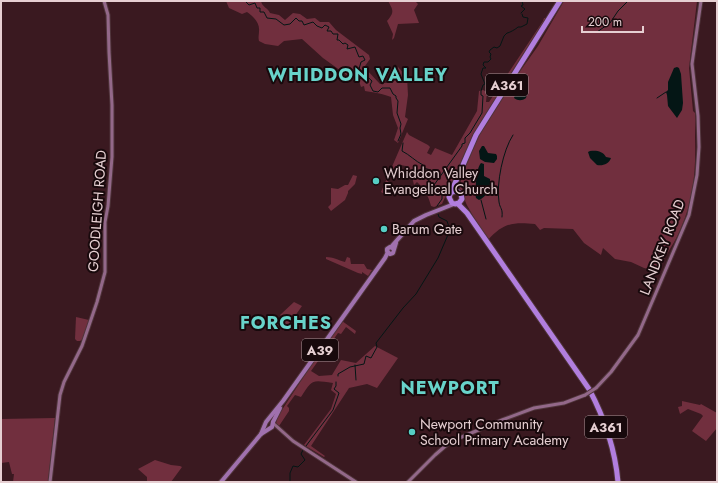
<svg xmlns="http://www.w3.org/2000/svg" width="718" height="483" viewBox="0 0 718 483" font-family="Jost,sans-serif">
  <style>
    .green { fill: #712f3e }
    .water { fill: #041615 }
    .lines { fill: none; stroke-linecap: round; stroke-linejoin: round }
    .stream { stroke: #041615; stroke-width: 1 }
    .secondary-casing { stroke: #4f343a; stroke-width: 5 }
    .primary-casing { stroke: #4f343a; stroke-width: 6 }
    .highway-casing { stroke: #4f343a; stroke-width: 7 }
    .secondary { stroke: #936889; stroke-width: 3 }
    .primary { stroke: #a071ae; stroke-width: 4 }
    .highway { stroke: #b17ede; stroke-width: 5 }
    .secondary-bridge-casing { stroke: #4f343a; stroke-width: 5; stroke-linecap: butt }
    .secondary-bridge { stroke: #936889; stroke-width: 3 }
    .poi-dot { fill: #56cec4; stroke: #18090c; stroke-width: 1.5 }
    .labels { text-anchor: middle; stroke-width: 4; stroke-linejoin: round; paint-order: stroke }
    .shield { fill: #18090c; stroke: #a89497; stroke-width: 1 }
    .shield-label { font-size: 13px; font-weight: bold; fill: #e6cfd2 }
    .poi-label { font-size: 14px; fill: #e6cfd2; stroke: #18090c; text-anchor: start }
    .street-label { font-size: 14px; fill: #e6cfd2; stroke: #18090c }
    .district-label { font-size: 18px; font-weight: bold; letter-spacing: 1px; fill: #68d3ca; stroke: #18090c }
  </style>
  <rect width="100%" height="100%" fill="#3a1920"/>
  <g class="green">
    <path d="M226,1H261C262,7 268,8 270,13L279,15L285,20L293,13L300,14L307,19L315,18L320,22H329L336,30L369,55L370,59L365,66V68L380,84L384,83H391L398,67L407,77L408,95L405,117L408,119L398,143L394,140L398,128L393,115L391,97C384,94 372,92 365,91L364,86L361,87L359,81H355L323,58L302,39L284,41L278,46L265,44L259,41C258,37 259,35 259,31C260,23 253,16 247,12L242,14L229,8Z"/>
    <path d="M388,1L397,2L415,1L418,4L414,10L419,23L398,24L394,38L392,40L393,34L387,21C395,12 393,10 388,1Z"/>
    <path d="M564,1H697L689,68L693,111L695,113C696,121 695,129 695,137C696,169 694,198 681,228C675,243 665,256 657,271L644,268L631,262L615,259L603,248L601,255L584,243L573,229L544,228L540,230L535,224C513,222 503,223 488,240C481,229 474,218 468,207C464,200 464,194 459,187L467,161L478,137L518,74L538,46Z"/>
    <path d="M544,18H547L463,158L442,204L434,207L431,206C429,197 424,188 417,182L414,185L411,173L406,166L400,165L393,175L391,176L384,190L386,192V195L381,192L407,132L409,135L428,145L430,147L427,153L431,155L435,148L452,155L477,111L479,91L483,90L487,92L486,102H489L543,21Z"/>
    <polygon points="353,175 357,176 355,184 348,191 348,193 345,200 331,211 328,207 331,204 331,188 338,189 345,185 348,185"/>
    <path d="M326,257C333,257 338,260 345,262L347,257L350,258L351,264H364L367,269L372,270L368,276L362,272V274L358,273L326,259Z"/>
    <polygon points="294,302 302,306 290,323 292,325 290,327 288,326 284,331 275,325 281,316 280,315"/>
    <polygon points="76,317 89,320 83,339 80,341 77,341 75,339"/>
    <path d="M342,321L356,331L355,334L346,327L341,334L338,333L311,371L319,376L332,375L341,360L356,363L375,346L398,358L377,388L367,384L349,388L311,446L325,456L324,457L304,445L331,409L336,394L331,390L333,383C311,380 313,379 301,397L295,395L287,406L289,408V411L279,426L276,423L278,416L308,370Z"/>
    <polygon points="682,401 700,405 701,404 717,413 717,428 706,441 692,431 703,416 701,414 688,409 680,414 678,407 682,406"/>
    <polygon points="55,418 48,482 13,482 14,474 12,474 9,462 1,463 1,419"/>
    <polygon points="155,460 171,465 180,466 182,467 171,482 147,482 147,477 138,469"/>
  </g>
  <g class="water">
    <polygon points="677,67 679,68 681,74 683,103 682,110 677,118 668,106 667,95 666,92 668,90 668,82 674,68"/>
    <path d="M528,77V88L526,98C522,101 518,101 514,98L516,92L522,88L525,79Z"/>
    <polygon points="482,146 484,146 488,153 496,154 497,156 497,159 494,163 485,162 480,159 479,151"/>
    <path d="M590,151C596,150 603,151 606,157L611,158C609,164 603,166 597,165L590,158L588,152Z"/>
    <path d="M481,163L484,164V176L490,179C491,187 487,197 479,200L476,198C475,191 476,168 481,163Z"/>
  </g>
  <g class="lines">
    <g class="stream">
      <polyline points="245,1 249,5 255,3 257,8 260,8 260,12 264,12 267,18 276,19 284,25 290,24 296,18 299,21 302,21 304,25 313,22 317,26 322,28 325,25 329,27 327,31 331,31 333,34 338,34 337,40 339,40 343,44 345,43 348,45 347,49 355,47 359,57 363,56 365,60 361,62 359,69 372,81 370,85 373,91 378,92 382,88 390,88 393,94 396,96 396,98 398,101 397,113 401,124 400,128 401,134 398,141"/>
      <polyline points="521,13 525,9 521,6 523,5 522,1"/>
      <polyline points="597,32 610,23 618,11 628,1"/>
      <polyline points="657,98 666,92"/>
      <path d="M403,143L402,151C410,155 415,161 423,165V168L431,170L427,179L434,185"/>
      <polyline points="481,200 486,219"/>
      <path d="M437,206L442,199V193L434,185L462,146V144L465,143V138L470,133L482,113L483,96L481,95V91L483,85L485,84L481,74L483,68H486L483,65L484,62H488L491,59L490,57L491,54L489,52L490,50L494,47L497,48L500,46L504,36L507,33C509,33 516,29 518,27H521L527,24L528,18L523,17L522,14"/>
      <path d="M502,217C503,208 500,209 499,202C496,184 503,150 513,135"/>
      <polyline points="355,365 356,380"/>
      <polyline points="338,376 338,374 350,367 364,364 366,356 371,358 377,347 376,343 403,308 416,294 438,258 450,230 447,221 439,217 438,214"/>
      <polyline points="306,446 333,410 339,393 334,389 336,386 336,382"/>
      <polyline points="290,482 290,473 293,466 298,467 305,460 301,454 303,450"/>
    </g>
    <g class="secondary-casing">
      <g id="secondary">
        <polyline points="596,388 611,372 638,335 689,215 697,175 699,147 698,116 692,64 701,1"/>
        <polyline points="274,424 293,441 356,482"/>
        <polyline points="50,482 60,395 64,382 82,346 97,302 105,272 105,222 108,206 112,157 112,105 109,52 108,15 104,1"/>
        <polyline points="408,482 435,455 450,442 502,420 534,408 564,403 585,395"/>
      </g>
    </g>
    <g class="primary-casing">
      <g id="primary">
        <polyline points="391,247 414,221 426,215 454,204"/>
        <polyline points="394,249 390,247 387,249 387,251 390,254 393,253 396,243"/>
        <polyline points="273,422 280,408"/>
        <polyline points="261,434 272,427 273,422"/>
        <polyline points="221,482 261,434 266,422 283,401 385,258 388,252"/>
      </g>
    </g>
    <g class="highway-casing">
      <g id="highway">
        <polyline points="452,192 457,191 461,194 462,199 459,203 455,204 452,203 449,197 476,135 560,1"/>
        <path d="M458,204L467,213L589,389C605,419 615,448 618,482"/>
      </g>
    </g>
    <use href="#secondary" class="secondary"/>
    <use href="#primary" class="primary"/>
    <use href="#highway" class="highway"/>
    <g class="secondary-bridge-casing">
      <polyline id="secondary-bridge" points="585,395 596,388"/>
    </g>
    <use href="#secondary-bridge" class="secondary-bridge"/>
  </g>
  <g class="poi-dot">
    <circle cx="376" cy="181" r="4"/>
    <circle cx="384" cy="229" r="4"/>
    <circle cx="412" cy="432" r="4"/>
  </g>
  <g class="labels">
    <g class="shield">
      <rect x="486" y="74" width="42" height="22" rx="3"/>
      <rect x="302" y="339" width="36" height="22" rx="3"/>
      <rect x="585" y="416" width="42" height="22" rx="3"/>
    </g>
    <g class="shield-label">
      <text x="507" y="90">A361</text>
      <text x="320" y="355">A39</text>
      <text x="606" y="432">A361</text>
    </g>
    <g class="poi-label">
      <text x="384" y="178">Whiddon Valley<tspan x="384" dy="16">Evangelical Church</tspan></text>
      <text x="392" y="234">Barum Gate</text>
      <text x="420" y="429">Newport Community<tspan x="420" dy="16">School Primary Academy</tspan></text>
    </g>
    <g class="street-label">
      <text transform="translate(97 211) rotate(-86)" y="5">GOODLEIGH ROAD</text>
      <text transform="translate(662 247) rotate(-69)" y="5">LANDKEY ROAD</text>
    </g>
    <g class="district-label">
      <text x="358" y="81">WHIDDON VALLEY</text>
      <text x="286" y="329">FORCHES</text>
      <text x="450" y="394">NEWPORT</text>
    </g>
  </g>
  <rect width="718" height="483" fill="none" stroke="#e6cfd2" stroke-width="4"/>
  <path d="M582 26v6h61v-6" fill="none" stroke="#e6cfd2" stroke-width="2"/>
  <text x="588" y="26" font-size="12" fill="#e6cfd2" stroke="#18090c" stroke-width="3" paint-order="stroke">200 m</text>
</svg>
